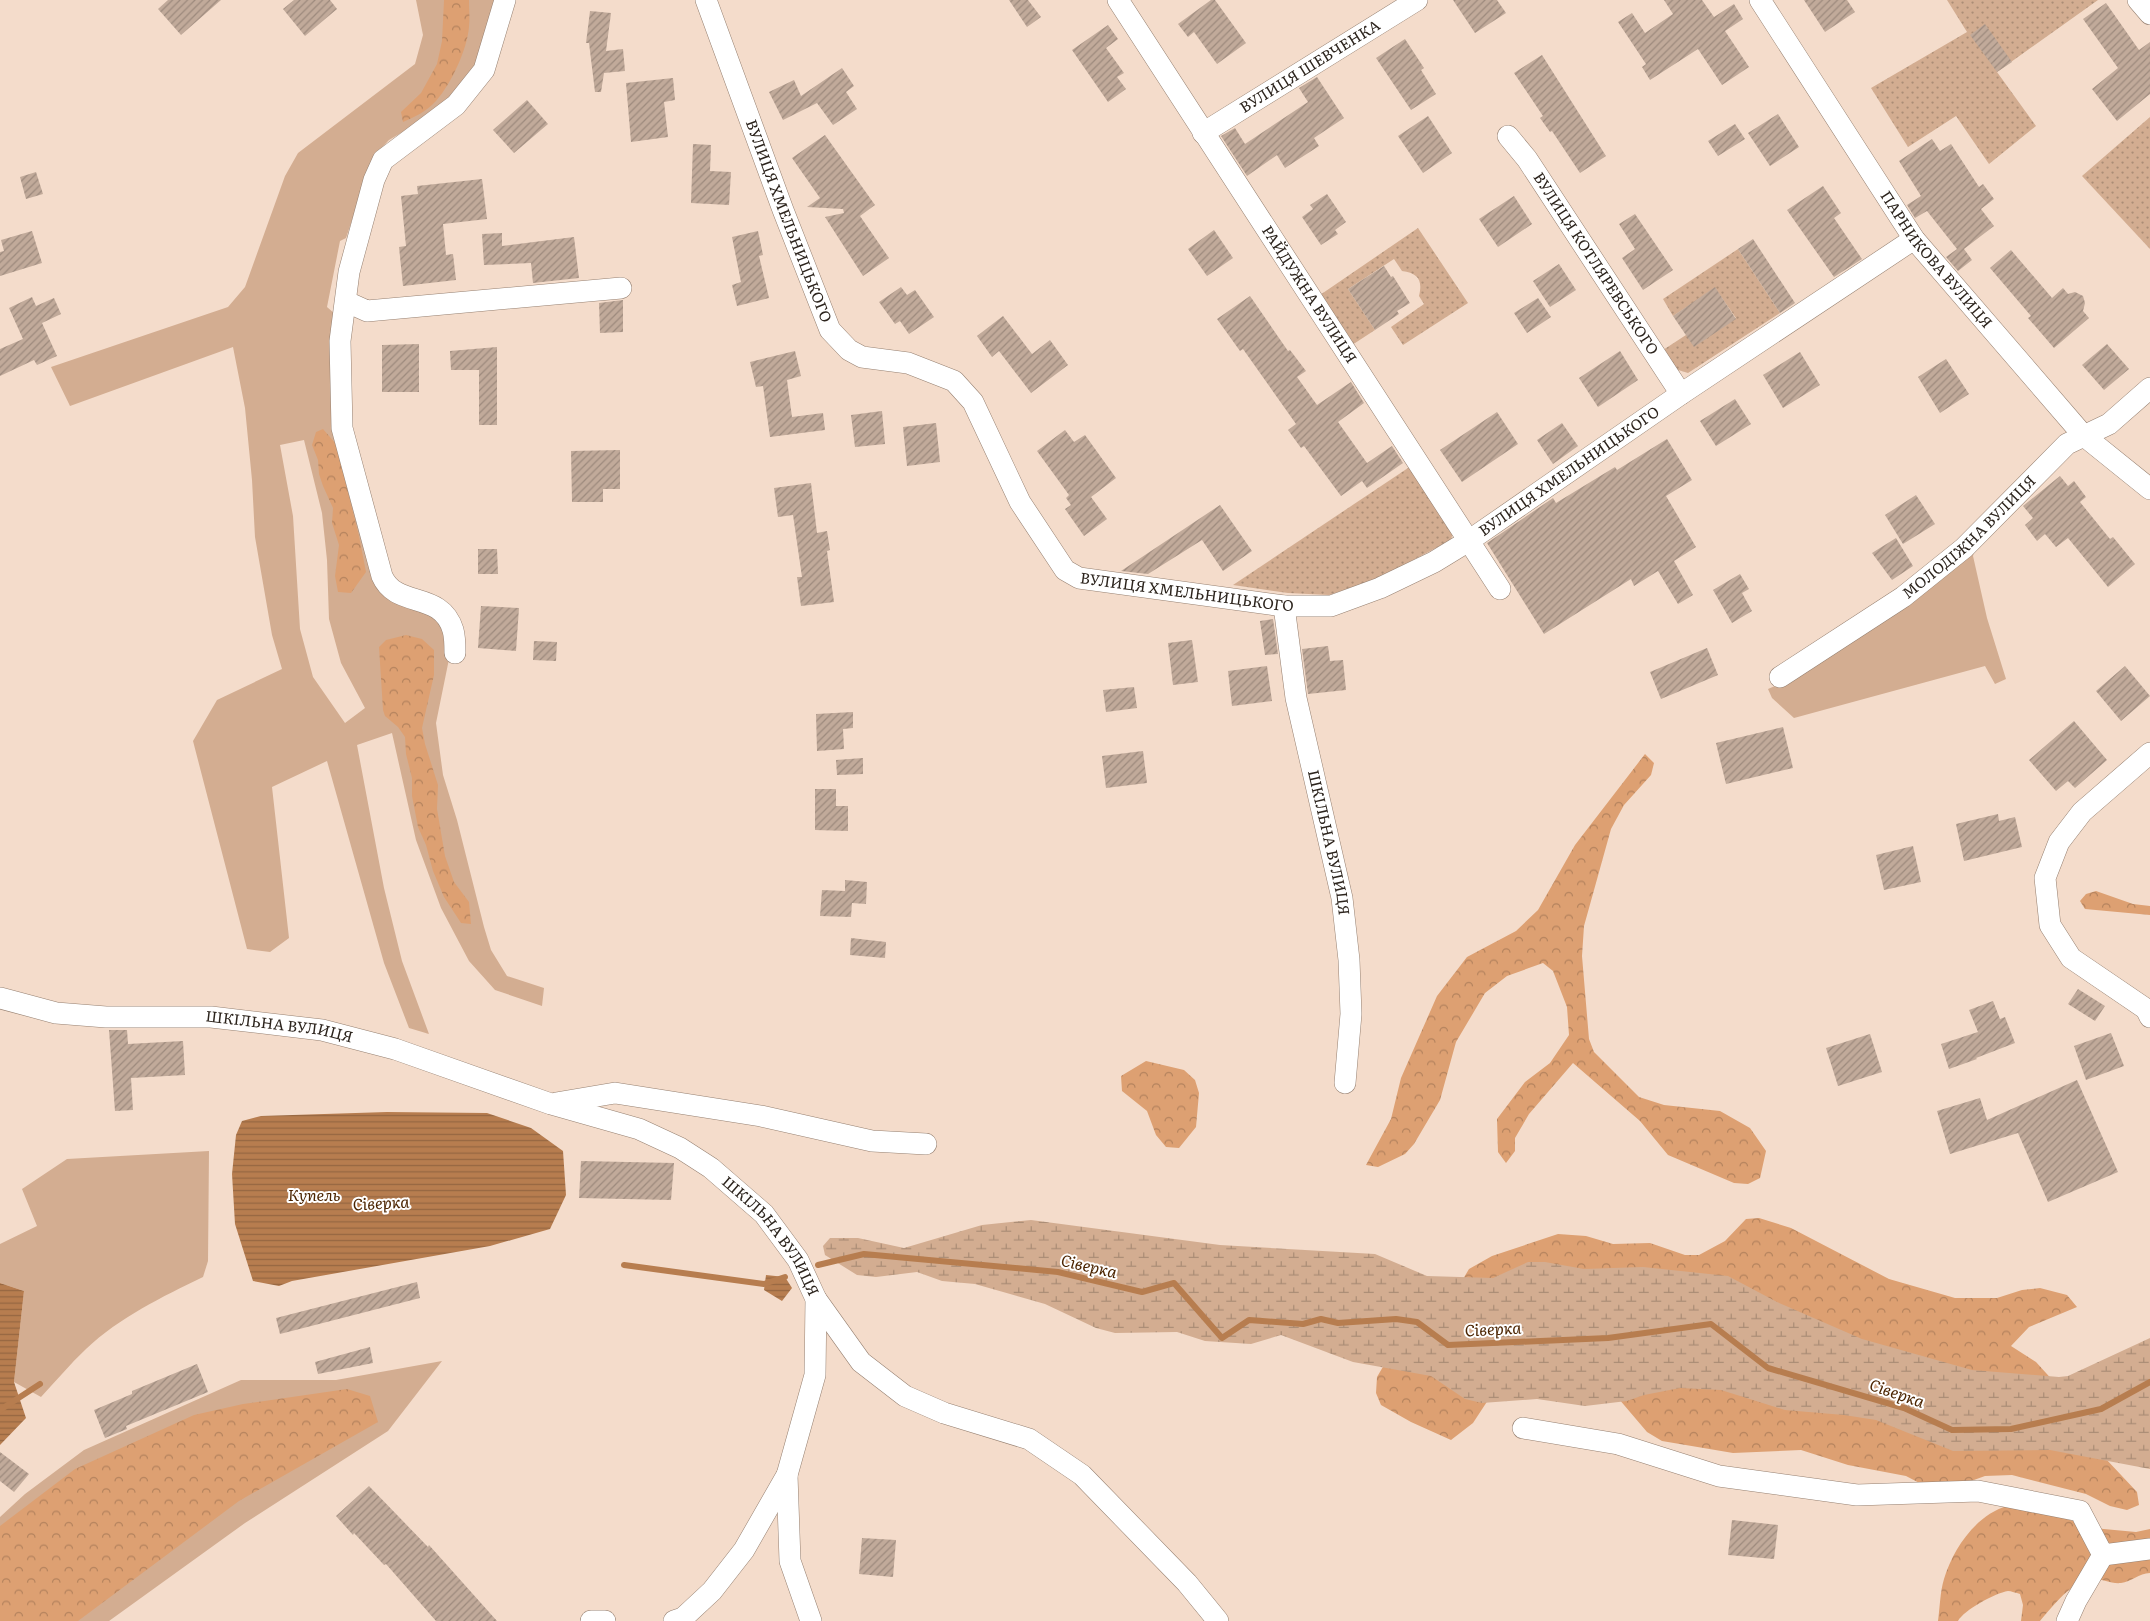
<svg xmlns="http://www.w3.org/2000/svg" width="2150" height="1621" viewBox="0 0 2150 1621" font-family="Literata,serif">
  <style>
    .grass { fill: #d3ad91; fill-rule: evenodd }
    .forest { fill: url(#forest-crowns) }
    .wetland { fill: url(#wetland-marsh) }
    .garden { fill: url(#garden-dots) }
    .water { fill: url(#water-rules) }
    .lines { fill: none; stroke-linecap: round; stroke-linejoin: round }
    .stream { stroke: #b77d4f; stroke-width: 6 }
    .building { fill: url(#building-hatch) }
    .minor-casing { stroke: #968071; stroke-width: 22 }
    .minor { stroke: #fff; stroke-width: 21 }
    .labels { text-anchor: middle; stroke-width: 4; stroke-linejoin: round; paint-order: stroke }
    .street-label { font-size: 15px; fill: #2c241d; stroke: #fff }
    .water-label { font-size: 16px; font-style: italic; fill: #4b2400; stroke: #fff }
  </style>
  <defs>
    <pattern id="forest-crowns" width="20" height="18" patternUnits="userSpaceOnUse" patternTransform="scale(1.25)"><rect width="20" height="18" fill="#dda072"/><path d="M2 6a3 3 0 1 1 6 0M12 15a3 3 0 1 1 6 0" fill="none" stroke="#b3825d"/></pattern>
    <pattern id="wetland-marsh" width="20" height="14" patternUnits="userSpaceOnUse" patternTransform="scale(1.25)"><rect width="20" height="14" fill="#d3ad91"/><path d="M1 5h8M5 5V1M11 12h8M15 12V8" fill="none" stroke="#ab8d76"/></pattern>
    <pattern id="garden-dots" width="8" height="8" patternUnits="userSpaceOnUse" patternTransform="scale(1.25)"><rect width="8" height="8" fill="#d3ad91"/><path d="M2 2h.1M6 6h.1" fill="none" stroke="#ab8d76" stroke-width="1.8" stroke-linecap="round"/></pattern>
    <pattern id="water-rules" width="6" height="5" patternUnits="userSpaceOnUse" patternTransform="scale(1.25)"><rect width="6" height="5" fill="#b77d4f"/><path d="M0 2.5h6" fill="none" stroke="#956641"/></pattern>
    <pattern id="building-hatch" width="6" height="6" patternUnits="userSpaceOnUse" patternTransform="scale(1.25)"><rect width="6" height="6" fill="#c1aa9a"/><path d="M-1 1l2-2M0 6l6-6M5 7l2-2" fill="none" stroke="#9d8a7d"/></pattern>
  </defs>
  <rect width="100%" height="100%" fill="#f4dccb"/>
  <g class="grass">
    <path d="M416,0H495L475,65L449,98L416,124L389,140L373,157L346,238L340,241L327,307L335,314L336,429L377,578L441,620L449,659L436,723L443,775L457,820L484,927L491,950L507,976L544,988L542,1006L495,990L469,961L441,908L416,840L392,733L357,745L384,888L402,961L429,1034L409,1028L384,963L327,761L272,787L289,938L270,952L247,949L193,741L217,700L282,669L272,635L255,537L252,480L245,408L233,347L70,406L51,367L228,307L245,287L285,176L298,153L415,64L423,35ZM304,440L322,513L327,560L329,619L341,663L365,708L345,723L313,677L300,629L293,516L280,445Z"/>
    <polygon points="1977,540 1973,556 1987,618 2006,679 1995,684 1985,666 1794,718 1772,698 1768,689 1784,682"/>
    <path d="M209,1151L208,1261L203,1277C162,1297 120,1317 86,1349C70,1364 56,1381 41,1397L14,1382L24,1291L0,1283V1244L37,1226L22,1189L67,1159Z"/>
    <polygon points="442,1361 388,1431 245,1523 109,1621 0,1621 0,1517 25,1494 84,1450 241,1380 336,1380"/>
  </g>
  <g class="forest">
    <path d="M444,0H469C469,9 470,19 469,27C467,50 451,84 436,101C427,111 415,117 403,122L401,112L421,93L437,64L442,41Z"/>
    <polygon points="323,429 336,444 359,536 366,572 351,593 338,592 335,576 339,545 332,523 333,508 323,486 319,474 318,460 312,445 316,432"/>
    <polygon points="406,635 422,639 434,650 434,675 422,728 425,744 438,785 437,809 445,856 454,882 469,902 471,924 461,923 444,897 433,871 426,845 418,827 412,796 412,778 406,754 405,737 398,727 385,716 383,710 379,647 386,640"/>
    <polygon points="1645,754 1654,763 1651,775 1624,805 1611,829 1584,926 1582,956 1589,1039 1594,1052 1639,1097 1664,1105 1720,1111 1750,1128 1766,1151 1760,1178 1748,1184 1734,1183 1668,1155 1640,1121 1573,1063 1529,1114 1515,1138 1515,1151 1506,1163 1498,1152 1497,1119 1525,1082 1550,1063 1569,1035 1567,1007 1553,971 1543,963 1507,976 1485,993 1456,1042 1440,1100 1414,1144 1405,1154 1378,1167 1366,1165 1391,1119 1401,1078 1437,996 1467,957 1516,931 1538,910 1575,845"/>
    <polygon points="2096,891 2133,904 2150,906 2150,915 2085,909 2080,901 2086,894"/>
    <polygon points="1146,1061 1184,1070 1195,1080 1199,1093 1196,1127 1179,1148 1166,1147 1156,1135 1147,1111 1122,1091 1121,1076"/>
    <polygon points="1759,1218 1791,1228 1889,1279 1955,1298 1997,1298 2022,1290 2040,1288 2067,1295 2077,1307 2029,1327 2011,1346 2036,1362 2056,1384 2090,1442 2137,1492 2139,1505 2127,1510 2110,1506 2086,1494 2012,1475 1985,1476 1960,1485 1929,1488 1906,1476 1848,1465 1801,1450 1733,1453 1662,1441 1647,1432 1607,1385 1494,1391 1473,1423 1451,1440 1411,1422 1381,1405 1376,1393 1377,1377 1384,1365 1438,1321 1469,1269 1492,1256 1558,1234 1586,1236 1613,1244 1650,1243 1685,1255 1699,1255 1725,1241 1746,1219"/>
    <polygon points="347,1389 370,1396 378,1422 239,1501 78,1621 0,1621 0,1526 75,1469 194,1415 243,1404"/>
    <path d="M2007,1506L2061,1517L2093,1528L2136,1532L2150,1529V1573C2139,1573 2131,1582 2121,1583C2111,1584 2103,1579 2094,1579C2074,1578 2052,1607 2040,1621H2021L2023,1605L2020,1594C2016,1593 2011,1591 2008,1591C1995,1593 1964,1610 1958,1621H1938C1940,1607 1940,1592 1944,1579C1953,1549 1976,1515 2007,1506Z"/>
  </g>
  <polygon class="wetland" points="1031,1220 1220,1245 1375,1254 1427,1276 1493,1278 1528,1262 1545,1262 1584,1269 1643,1267 1728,1276 1777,1302 1862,1339 1972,1370 2059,1377 2068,1376 2150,1338 2150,1469 2050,1450 1953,1451 1876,1420 1844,1415 1785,1410 1721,1390 1680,1388 1644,1395 1627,1401 1585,1406 1537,1399 1482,1403 1465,1399 1431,1376 1353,1362 1281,1335 1251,1344 1205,1341 1177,1332 1115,1333 1096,1328 1045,1304 975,1284 942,1281 917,1272 876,1277 857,1275 825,1255 823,1246 830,1238 858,1238 904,1248 982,1225"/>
  <g class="garden">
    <polygon points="1947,0 2098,0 1997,72 2036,126 1989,164 1956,116 1908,147 1871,88 1967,32"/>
    <polygon points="2150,117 2150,249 2082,176"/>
    <path d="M1418,228L1468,303L1403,345L1391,327L1424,304L1419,296C1423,280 1418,273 1402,271L1394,259L1348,289L1375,330L1352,345L1320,295Z"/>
    <polygon points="1738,249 1780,313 1688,373 1675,369 1663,350 1686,335 1736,318 1715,288 1673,316 1663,299"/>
    <polygon points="1411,466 1453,532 1451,540 1377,579 1329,595 1288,593 1233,585"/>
  </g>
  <g class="water">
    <polygon points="387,1112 487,1113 531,1128 563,1151 566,1195 550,1229 490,1246 292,1281 279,1286 253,1281 235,1224 232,1174 236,1135 242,1121 261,1116"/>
    <polygon points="766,1275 785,1277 792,1288 782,1301 764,1290"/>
    <polygon points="0,1283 24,1291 14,1382 26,1418 0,1445"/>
  </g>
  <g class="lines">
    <g class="stream">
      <polyline points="624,1265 764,1284 785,1277"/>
      <polyline points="818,1265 864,1254 1058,1272 1142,1292 1174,1283 1222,1338 1249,1320 1303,1324 1321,1319 1338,1323 1396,1319 1417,1322 1448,1345 1608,1338 1711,1324 1768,1368 1904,1408 1952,1430 2011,1429 2101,1409 2150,1382"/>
      <polyline points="0,1410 40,1384"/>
    </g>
  </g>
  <g class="building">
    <polygon points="168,0 221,0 181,35 158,9"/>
    <polygon points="294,0 330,0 337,9 305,36 283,9"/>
    <polygon points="1009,0 1028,0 1041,17 1027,27"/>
    <polygon points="1211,0 1215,0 1246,43 1217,64 1194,32 1188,37 1178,24"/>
    <polygon points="1453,0 1497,0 1506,13 1475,33"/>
    <polygon points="1664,0 1702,0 1714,17 1734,4 1743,19 1725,31 1749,67 1722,85 1698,49 1650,80 1642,67 1646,64 1618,22 1632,13 1645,33 1673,14"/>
    <polygon points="1804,0 1847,0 1855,12 1825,32"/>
    <polygon points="2106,3 2139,50 2150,42 2150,94 2117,121 2092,89 2118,68 2083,19"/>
    <polygon points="590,11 611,13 606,51 623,49 625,71 604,73 601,92 595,92 589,43 586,43"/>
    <polygon points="1985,24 2012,62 1997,72 1970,35"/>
    <polygon points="1108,25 1118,39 1106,48 1124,73 1117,77 1126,89 1108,102 1072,50"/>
    <polygon points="1405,39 1424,68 1421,70 1436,94 1411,110 1376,58"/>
    <polygon points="1542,55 1606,156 1580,173 1552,131 1550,132 1540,118 1543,116 1514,73"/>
    <polygon points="842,68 854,86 846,92 857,109 833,125 817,103 783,120 769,92 794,80 801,96"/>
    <polygon points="1317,77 1344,118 1314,138 1319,146 1285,168 1277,155 1247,176 1221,136 1235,128 1245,144 1308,102 1299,88"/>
    <polygon points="673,78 675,100 664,102 668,137 631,142 626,83"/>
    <polygon points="527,100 548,124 514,153 493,130"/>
    <polygon points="1778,114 1799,147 1770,166 1748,133"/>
    <polygon points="1428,116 1452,153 1423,173 1398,136"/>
    <polygon points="1735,124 1745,139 1718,156 1708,141"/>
    <polygon points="825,135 875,205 860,216 889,258 863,276 825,217 844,213 843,209 807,207 820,198 792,158"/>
    <polygon points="1932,139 1940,151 1951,144 1979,187 1983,184 1994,199 1981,209 1994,226 1964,249 1972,260 1958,271 1946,257 1957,249 1927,211 1915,218 1907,205 1921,196 1899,161"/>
    <polygon points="693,144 711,145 710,171 731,172 729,205 691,203"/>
    <polygon points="36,172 43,194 26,199 20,177"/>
    <polygon points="482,179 487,219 443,224 446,255 453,254 456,280 403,286 399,247 406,246 401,196 418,194 417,186"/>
    <polygon points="1823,186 1841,213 1834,218 1862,259 1834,277 1787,210"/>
    <polygon points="1327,194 1346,222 1335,230 1338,234 1321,245 1302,217 1313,209 1310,205"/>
    <polygon points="1514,196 1532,224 1498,247 1479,219"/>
    <polygon points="1635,214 1673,270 1643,290 1622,258 1635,249 1619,224"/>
    <polygon points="1214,230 1233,258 1207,276 1188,249"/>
    <polygon points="32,231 42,263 0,276 0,252 4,251 1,240"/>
    <polygon points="758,231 763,255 759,256 769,298 737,306 732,285 741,282 732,237"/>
    <polygon points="502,233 502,246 574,237 579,278 533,283 531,263 484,265 482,234"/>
    <polygon points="1753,239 1795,303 1780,313 1738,249"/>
    <polygon points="2011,250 2052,298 2063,288 2068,294 2075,292 2083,296 2085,303 2083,311 2089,318 2054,348 2028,318 2031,316 1990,268"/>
    <polygon points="1559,264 1576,290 1550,307 1533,281"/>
    <polygon points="1384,266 1391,277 1393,276 1410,303 1397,311 1399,314 1375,330 1348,289"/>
    <polygon points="901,287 907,295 915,290 934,317 909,334 900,321 895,324 879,302"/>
    <polygon points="1715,287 1736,319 1694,347 1673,316"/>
    <polygon points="1250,296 1288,351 1290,350 1306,371 1297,377 1317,405 1351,382 1364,403 1338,422 1367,463 1392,446 1403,463 1367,488 1362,481 1341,496 1304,446 1301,448 1288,430 1296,424 1243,349 1240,351 1217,319"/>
    <polygon points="32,297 36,306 54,298 61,314 42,323 57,356 37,365 34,360 0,376 0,349 23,339 9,308"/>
    <polygon points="1538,298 1551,317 1527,333 1514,313"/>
    <polygon points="623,300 623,332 600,333 599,303"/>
    <polygon points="1003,316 1032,354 1050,340 1068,365 1031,393 999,351 992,357 977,336"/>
    <polygon points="419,344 419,392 382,392 382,345"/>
    <polygon points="2107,344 2129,369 2104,390 2082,365"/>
    <polygon points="497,347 497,425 479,425 479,370 451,370 450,351"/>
    <polygon points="795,351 801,376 787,380 792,417 823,413 825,430 770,437 763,386 756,387 750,362"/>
    <polygon points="1620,351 1638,380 1598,407 1579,378"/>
    <polygon points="1800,352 1820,385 1783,408 1763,375"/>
    <polygon points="1946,359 1969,394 1940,413 1918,377"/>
    <polygon points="1735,399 1751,424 1716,446 1700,421"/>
    <polygon points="882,411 885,444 855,447 851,415"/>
    <polygon points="1497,412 1518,444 1462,482 1440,450"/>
    <polygon points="936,423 940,462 907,466 903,427"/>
    <polygon points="1562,423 1578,446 1553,464 1537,440"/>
    <polygon points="1065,430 1074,442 1085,435 1116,478 1091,497 1107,519 1084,536 1065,509 1071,505 1066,498 1069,495 1037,451"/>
    <polygon points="1667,439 1692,480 1666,496 1696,547 1674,561 1693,595 1678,604 1658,571 1634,586 1631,579 1544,634 1487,543 1553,498 1556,503 1615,467 1617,470"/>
    <polygon points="620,450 620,489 603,489 603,502 572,502 571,451"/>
    <polygon points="2060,476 2068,486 2074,481 2086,497 2080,502 2110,539 2113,537 2135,564 2108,587 2068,538 2056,547 2045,534 2037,541 2025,525 2033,518 2023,506"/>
    <polygon points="811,483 817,533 827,531 830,550 827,551 834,602 801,606 797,577 802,577 793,515 778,517 774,488"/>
    <polygon points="1916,495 1935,524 1903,544 1885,515"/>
    <polygon points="1220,505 1252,551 1223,571 1202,540 1148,574 1121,571"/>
    <polygon points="1896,538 1913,566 1892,580 1872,553"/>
    <polygon points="478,549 497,549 498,574 478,574"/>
    <polygon points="1740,574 1749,589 1742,593 1752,611 1732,623 1713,590"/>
    <polygon points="481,606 519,608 516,651 478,648"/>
    <polygon points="1273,619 1278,654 1265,655 1260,621"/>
    <polygon points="1192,640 1198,682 1173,685 1168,643"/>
    <polygon points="534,641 557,642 556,661 533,660"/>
    <polygon points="1328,646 1330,661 1343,660 1346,690 1308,694 1302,649"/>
    <polygon points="1707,648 1718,675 1661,699 1650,672"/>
    <polygon points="1267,666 1272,701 1232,706 1228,671"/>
    <polygon points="2125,666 2150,696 2121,721 2096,691"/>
    <polygon points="1134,687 1137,708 1106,712 1103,690"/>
    <polygon points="853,712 853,728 843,729 844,749 817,751 816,714"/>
    <polygon points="2074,721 2107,760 2075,788 2068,781 2056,791 2029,760"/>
    <polygon points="1783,727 1793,768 1726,784 1716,743"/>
    <polygon points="1143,751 1147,783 1106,788 1102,756"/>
    <polygon points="863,758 863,774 837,775 836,760"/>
    <polygon points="815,789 836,789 836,806 848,806 848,831 815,830"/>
    <polygon points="1998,814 1999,821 2015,817 2022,847 1964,861 1956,824"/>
    <polygon points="1913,846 1921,882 1884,890 1876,855"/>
    <polygon points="845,880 867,882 866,904 852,903 851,917 820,916 822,890 845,891"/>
    <polygon points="851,938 886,942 885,958 850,955"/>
    <polygon points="2078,989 2105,1006 2095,1021 2068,1004"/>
    <polygon points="1993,1001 2000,1019 2005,1017 2015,1043 1976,1058 1977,1059 1949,1069 1941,1044 1978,1032 1969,1010"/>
    <polygon points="109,1030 127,1030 128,1044 183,1041 185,1075 131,1078 133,1110 115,1111"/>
    <polygon points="2111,1033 2124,1066 2086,1080 2074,1046"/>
    <polygon points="1870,1034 1882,1072 1838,1086 1826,1048"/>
    <polygon points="2077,1080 2118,1172 2048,1202 2018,1133 1950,1154 1937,1111 1980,1098 1987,1120"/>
    <polygon points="581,1161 674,1163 671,1200 579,1198"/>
    <polygon points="417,1282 420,1298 280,1334 276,1318"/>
    <polygon points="370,1347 373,1363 318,1374 315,1362"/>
    <polygon points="197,1364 208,1392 126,1426 127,1429 105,1438 94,1410 132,1394 132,1391"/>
    <polygon points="0,1452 29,1474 14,1492 0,1481"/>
    <polygon points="369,1486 428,1547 429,1545 497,1621 436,1621 386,1564 384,1565 354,1533 353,1535 336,1516"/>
    <polygon points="1732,1520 1778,1525 1774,1559 1728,1555"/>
    <polygon points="862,1538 896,1540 893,1577 859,1574"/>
  </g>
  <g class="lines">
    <g class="minor-casing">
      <g id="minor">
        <path id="s1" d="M706,0L783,210L830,330L849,350L862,357L908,363L954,381L973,402L1020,502L1065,570L1079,578L1284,606H1331L1380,588L1434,562L1470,540L1681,394L1914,239"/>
        <path id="s2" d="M1118,0L1500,589"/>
        <path id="s3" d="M1760,0L1914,239L2083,435L2150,489"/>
        <polyline points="2138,0 2150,14"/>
        <path id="s4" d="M1203,133L1417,0"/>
        <path id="s5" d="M1508,136L1527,159L1681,394"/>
        <polyline points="347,302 367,311 621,288"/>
        <path id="s6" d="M1284,606L1296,698L1342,898L1349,960L1351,1014L1345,1083"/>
        <path d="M455,653C455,646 455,637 453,630C441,590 396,609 382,576L342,428L340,341L349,272L374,180L383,160L456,105L484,70L505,0"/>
        <path id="s7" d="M1780,677L1903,597L1964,548L2067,444L2109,424L2150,388"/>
        <polyline points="2150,753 2082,812 2059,842 2045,878 2050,925 2071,958 2146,1009 2150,1017"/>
        <path id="s8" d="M0,998L56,1013L106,1017H211L322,1030L395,1049L551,1104L639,1129L680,1148L711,1168L764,1214L798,1260L816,1299L815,1375L787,1475L744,1550L712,1591L683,1618L674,1621"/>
        <polyline points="556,1103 615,1093 761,1116 872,1141 926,1144"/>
        <polyline points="816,1299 861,1362 905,1396 944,1413 1029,1439 1082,1475 1187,1583 1218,1621"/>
        <polyline points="1523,1428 1618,1444 1719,1476 1857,1495 1978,1491 2080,1511 2103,1555 2150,1549"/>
        <polyline points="787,1475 790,1561 811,1621"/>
        <polyline points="591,1621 605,1621"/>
        <polyline points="2067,1621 2076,1601 2103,1555"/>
      </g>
    </g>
    <use href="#minor" class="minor"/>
  </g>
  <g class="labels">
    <g class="street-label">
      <text dy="5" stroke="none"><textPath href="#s4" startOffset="126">ВУЛИЦЯ ШЕВЧЕНКА</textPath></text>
      <text dy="5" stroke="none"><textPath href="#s1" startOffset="236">ВУЛИЦЯ ХМЕЛЬНИЦЬКОГО</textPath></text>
      <text dy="5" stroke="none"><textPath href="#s3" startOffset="314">ПАРНИКОВА ВУЛИЦЯ</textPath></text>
      <text dy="5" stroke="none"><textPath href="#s5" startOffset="155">ВУЛИЦЯ КОТЛЯРЕВСЬКОГО</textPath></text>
      <text dy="5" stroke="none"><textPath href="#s2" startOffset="351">РАЙДУЖНА ВУЛИЦЯ</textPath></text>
      <text dy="5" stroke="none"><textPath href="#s1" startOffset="1256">ВУЛИЦЯ ХМЕЛЬНИЦЬКОГО</textPath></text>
      <text dy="5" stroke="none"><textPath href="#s7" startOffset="236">МОЛОДІЖНА ВУЛИЦЯ</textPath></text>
      <text dy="5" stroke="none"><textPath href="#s1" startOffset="836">ВУЛИЦЯ ХМЕЛЬНИЦЬКОГО</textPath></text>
      <text dy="5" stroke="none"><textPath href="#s6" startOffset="241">ШКІЛЬНА ВУЛИЦЯ</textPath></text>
      <text dy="5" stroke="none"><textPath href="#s8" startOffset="282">ШКІЛЬНА ВУЛИЦЯ</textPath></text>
      <text dy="5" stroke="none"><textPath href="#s8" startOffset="831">ШКІЛЬНА ВУЛИЦЯ</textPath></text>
    </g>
    <g class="water-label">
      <text x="314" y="1201">Купель</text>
      <text transform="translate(381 1203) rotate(-3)" y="6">Сіверка</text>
      <text transform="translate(1089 1266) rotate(13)" y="6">Сіверка</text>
      <text transform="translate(1493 1329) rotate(-3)" y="6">Сіверка</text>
      <text transform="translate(1897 1393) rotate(19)" y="6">Сіверка</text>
    </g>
  </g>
</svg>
